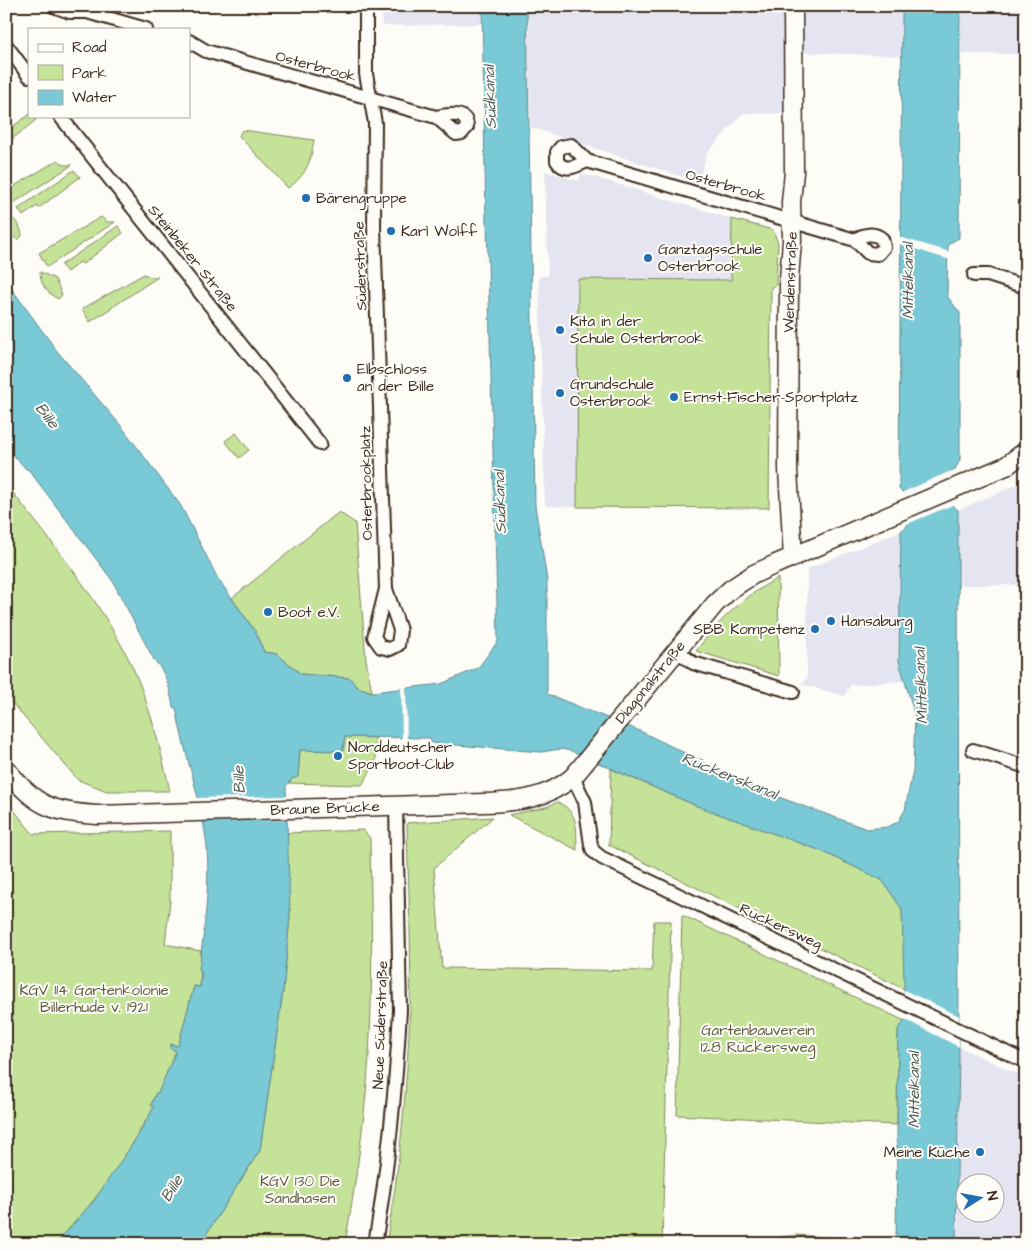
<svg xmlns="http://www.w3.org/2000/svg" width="1032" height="1250" viewBox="0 0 1032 1250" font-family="'Architects Daughter',sans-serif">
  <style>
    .built { fill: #e4e5f0; fill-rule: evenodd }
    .green { fill: #c5e299; stroke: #80865c }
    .water { fill: #7ac9d6; stroke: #61898c }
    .pier { fill: #fdfcf7 }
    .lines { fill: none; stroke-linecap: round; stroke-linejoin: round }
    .street-casing { stroke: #3b2a1e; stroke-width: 16 }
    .secondary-casing { stroke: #3b2a1e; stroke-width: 21 }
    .street { stroke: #fdfcf7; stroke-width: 12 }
    .secondary { stroke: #fdfcf7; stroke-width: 18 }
    .poi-dot { fill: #1f6fb2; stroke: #fdfcf7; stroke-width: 2 }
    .labels { text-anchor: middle; stroke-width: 4; stroke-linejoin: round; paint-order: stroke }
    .street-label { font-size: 15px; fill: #3b2a1e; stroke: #fdfcf7 }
    .poi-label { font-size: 15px; fill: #3b2a1e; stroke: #fdfcf7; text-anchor: start }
    .park-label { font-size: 15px; fill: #5e583d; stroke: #fdfcf7 }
    .water-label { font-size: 16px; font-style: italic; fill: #4e5a55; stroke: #fdfcf7 }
  </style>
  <rect width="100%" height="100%" fill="#fdfcf7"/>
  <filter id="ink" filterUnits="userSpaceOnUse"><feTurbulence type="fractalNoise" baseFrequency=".02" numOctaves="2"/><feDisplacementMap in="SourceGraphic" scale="10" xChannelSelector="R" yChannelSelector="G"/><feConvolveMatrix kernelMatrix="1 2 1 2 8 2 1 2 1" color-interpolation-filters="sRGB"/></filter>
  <g filter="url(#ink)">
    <g class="built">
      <polygon points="382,6 481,6 482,24 382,26"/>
      <polygon points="527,6 901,6 902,56 794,52 795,114 743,113 707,153 698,182 530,127"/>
      <rect x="961" y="6" width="65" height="48"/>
      <polygon points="545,171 579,181 581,173 732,219 731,280 578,279 577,507 545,506 539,276 548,276"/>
      <polygon points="1026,481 1026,646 1017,647 1017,585 960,585 958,510"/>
      <polygon points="901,531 899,661 904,681 851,685 844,696 801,684 807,678 807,569"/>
      <path d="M959,1047L1026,1078V1244H957ZM964,1182H994V1212H964Z"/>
    </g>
    <g class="green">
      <polygon points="29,115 34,116 36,120 6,144 6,131"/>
      <path d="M242,130L314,140C311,161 306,176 288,188L239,136Z"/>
      <polygon points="58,160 64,165 72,165 6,208 6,191"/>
      <polygon points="74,170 80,177 39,208 37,206 23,216 18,209"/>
      <path d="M6,215C16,219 21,226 22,236L18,240L6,231Z"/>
      <polygon points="101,217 107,222 115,222 47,267 39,253"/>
      <polygon points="732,219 773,230 778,243 776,286 771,287 769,508 577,507 578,279 731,280"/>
      <polygon points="118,226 123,233 83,264 80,262 67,272 61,265"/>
      <path d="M40,272L55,279L62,295L58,299C47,293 40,284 40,272Z"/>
      <polygon points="144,274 150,277 158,277 90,322 82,309"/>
      <polygon points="236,433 249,450 239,458 225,441"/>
      <path d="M6,484C45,534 88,585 119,641C146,687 158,740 170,791H107L78,780L6,696Z"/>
      <polygon points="339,512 355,523 366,660 372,692 358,687 349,678 301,674 277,654 264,652 255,631 232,598"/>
      <path d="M778,578L779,676L696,651C719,620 744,596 778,578Z"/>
      <polygon points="345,737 376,738 376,762 362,785 289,783 292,779 298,776 300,750 343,751"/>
      <polygon points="611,769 697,806 819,850 882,880 902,909 906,990 609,845"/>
      <path d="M6,800L33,834L170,831V901L165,944L201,951L200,987L194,986L178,1047L171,1044L176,1051L158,1094L156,1093L151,1105L154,1106L147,1121H145C122,1166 91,1207 55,1244H6Z"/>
      <path d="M558,802C580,814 576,828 577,850L509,815L546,807Z"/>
      <path d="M493,817L434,868L442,968L652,971L654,921H671L662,1244H386C400,1167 407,1088 410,1009C412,947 408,885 407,823Z"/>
      <path d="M363,830L370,838C371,904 373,970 370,1036C367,1106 357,1175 345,1244H200L260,1150L283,991L290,917L286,833Z"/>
      <polygon points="682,915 905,1021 898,1029 897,1125 677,1115"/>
      <polygon points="797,1235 896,1242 896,1244 765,1244 765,1239"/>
    </g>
    <path class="water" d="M482,6H527L535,506L547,580V694L640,731L762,791L867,829L887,827L898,822L905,810L913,770L915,716L899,661L901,531L908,525L904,491L902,492L899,489L902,6H960L959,238L948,244L947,296L960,313V460L955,469L949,472L953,506L958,510L959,1047L956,1244H896L898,1029L905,1021L902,909L882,880L819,850L697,806L571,751L561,749L541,752L432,743L430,738L345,737L343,751L300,750L298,777L292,779L286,786L290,916L283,991L260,1150L200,1244H55L93,1202L134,1142L154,1107L151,1105L156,1093H158L176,1051L170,1048L171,1044L178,1046L194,986L200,987L202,971L199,970C204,930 210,888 207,847C202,799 184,755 176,708L173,707C170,689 167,674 154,660L112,580L28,469H26L9,450L8,441H6V281L57,351L122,427L181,506L218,579L255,631L264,652L277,654L301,674L350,678L357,687L372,692L441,684L478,668L498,641L487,223H486Z"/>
    <g class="pier">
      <polygon points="899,237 950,252 950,260 899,244"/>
      <polygon points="951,471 955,504 907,524 903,492"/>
      <polygon points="401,686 406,686 407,740 402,740"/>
      <polygon points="289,796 289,820 200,822 195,798"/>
      <polygon points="904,990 959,1016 959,1047 904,1019"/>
    </g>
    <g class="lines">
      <g class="street-casing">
        <g id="street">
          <polyline points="53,6 70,12 87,12 146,29"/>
          <polyline points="366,6 366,74 375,123 374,226 386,589"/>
          <path d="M189,41L206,51L436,117L456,134L462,133L467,127C467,110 447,115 436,117"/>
          <polyline points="6,45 29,76"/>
          <polyline points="60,116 320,444"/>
          <path d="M587,161C576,166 565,173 557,161V152L561,147L571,145L587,161L855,240L868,253L878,254L884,247L882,239C874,232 863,234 855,240"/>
          <polyline points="974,275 988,275 1026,287"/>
          <polygon points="386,589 400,630 398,645 390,649 381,647 374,637"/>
          <polyline points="676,650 693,663 793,692"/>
          <polyline points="973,750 1026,767"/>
          <polyline points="573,777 585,802 591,845 593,851 602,858 1026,1062"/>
          <path d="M375,1244C388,1167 396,1088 400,1010L396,806"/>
        </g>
      </g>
      <g class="secondary-casing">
        <g id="secondary">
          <polyline points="793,558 788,469 789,279 792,241 791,202 794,172 793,6"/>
          <path d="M6,769C35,806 51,812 97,815L484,803C516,802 547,799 573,777L715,604L731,589L754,574L776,564L1006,466L1026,451"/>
        </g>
      </g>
      <use href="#street" class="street"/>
      <use href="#secondary" class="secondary"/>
    </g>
  </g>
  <g class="poi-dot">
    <circle cx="306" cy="198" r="5"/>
    <circle cx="391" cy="231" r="5"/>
    <circle cx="648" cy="258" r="5"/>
    <circle cx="560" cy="330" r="5"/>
    <circle cx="347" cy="378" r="5"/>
    <circle cx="560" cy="393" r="5"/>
    <circle cx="674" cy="397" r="5"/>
    <circle cx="268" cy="612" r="5"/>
    <circle cx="831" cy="621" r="5"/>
    <circle cx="815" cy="629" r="5"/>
    <circle cx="338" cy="756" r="5"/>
    <circle cx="980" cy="1152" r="5"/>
  </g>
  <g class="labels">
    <g class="street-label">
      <text transform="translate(316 66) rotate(15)" y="5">Osterbrook</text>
      <text transform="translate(726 185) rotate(16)" y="5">Osterbrook</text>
      <text transform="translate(193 258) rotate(51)" y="5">Steinbeker Straße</text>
      <text transform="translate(360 266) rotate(-92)" y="5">Süderstraße</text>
      <text transform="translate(790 282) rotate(-88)" y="5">Wendenstraße</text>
      <text transform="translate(366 483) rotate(-91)" y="5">Osterbrookplatz</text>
      <text transform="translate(650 682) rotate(-51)" y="5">Diagonalstraße</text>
      <text transform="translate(325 808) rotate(-2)" y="5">Braune Brücke</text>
      <text transform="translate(781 926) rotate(25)" y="5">Rückersweg</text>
      <text transform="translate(380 1025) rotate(-88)" y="5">Neue Süderstraße</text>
    </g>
    <g class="poi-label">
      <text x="316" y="203">Bärengruppe</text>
      <text x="401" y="236">Karl Wolff</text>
      <text x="658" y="254">Ganztagsschule<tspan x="658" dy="17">Osterbrook</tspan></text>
      <text x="570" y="326">Kita in der<tspan x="570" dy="17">Schule Osterbrook</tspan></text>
      <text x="357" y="374">Elbschloss<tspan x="357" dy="17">an der Bille</tspan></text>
      <text x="570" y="389">Grundschule<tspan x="570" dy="17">Osterbrook</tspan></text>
      <text x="684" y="402">Ernst-Fischer-Sportplatz</text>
      <text x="278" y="617">Boot e.V.</text>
      <text x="841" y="626">Hansaburg</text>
      <text x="805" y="634" text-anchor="end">SBB Kompetenz</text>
      <text x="348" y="752">Norddeutscher<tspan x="348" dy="17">Sportboot-Club</tspan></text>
      <text x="970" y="1157" text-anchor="end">Meine Küche</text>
    </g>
    <g class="park-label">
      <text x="94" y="995">KGV 114 Gartenkolonie<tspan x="94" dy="17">Billerhude v. 1921</tspan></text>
      <text x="758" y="1035">Gartenbauverein<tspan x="758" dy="17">128 Rückersweg</tspan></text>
      <text x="300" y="1186">KGV 130 Die<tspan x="300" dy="17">Sandhasen</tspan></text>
    </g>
    <g class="water-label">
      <text transform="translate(489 97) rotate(-92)" y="6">Südkanal</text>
      <text transform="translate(907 281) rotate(-90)" y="6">Mittelkanal</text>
      <text transform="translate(48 415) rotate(52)" y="6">Bille</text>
      <text transform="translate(499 502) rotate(-92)" y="6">Südkanal</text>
      <text transform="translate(920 686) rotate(-92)" y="6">Mittelkanal</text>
      <text transform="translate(730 775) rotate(22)" y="6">Rückerskanal</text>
      <text transform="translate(238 780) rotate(-93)" y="6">Bille</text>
      <text transform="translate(913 1090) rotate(-90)" y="6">Mittelkanal</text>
      <text transform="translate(171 1188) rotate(-58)" y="6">Bille</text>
    </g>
  </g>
  <rect width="1032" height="1250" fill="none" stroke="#fdfcf7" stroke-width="25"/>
  <rect x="12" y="12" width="1007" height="1225" fill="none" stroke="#3b2a1e" stroke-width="2" filter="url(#ink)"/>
  <rect x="28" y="28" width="162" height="90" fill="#fdfcf7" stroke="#afa8a0"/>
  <rect x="38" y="44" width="25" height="8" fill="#fdfcf7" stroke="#afa8a0"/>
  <text x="72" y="52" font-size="15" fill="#3b2a1e">Road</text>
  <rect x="38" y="65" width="25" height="15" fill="#c5e299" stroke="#afa8a0"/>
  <text x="72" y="78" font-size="15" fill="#3b2a1e">Park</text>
  <rect x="38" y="90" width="25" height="15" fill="#7ac9d6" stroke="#afa8a0"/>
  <text x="72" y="102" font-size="15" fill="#3b2a1e">Water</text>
  <g transform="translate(980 1198) rotate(79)"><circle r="24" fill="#fdfcf7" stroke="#afa8a0"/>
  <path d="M0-4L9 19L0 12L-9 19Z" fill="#1f6fb2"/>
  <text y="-8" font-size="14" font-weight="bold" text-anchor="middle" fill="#3b2a1e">N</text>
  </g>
</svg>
